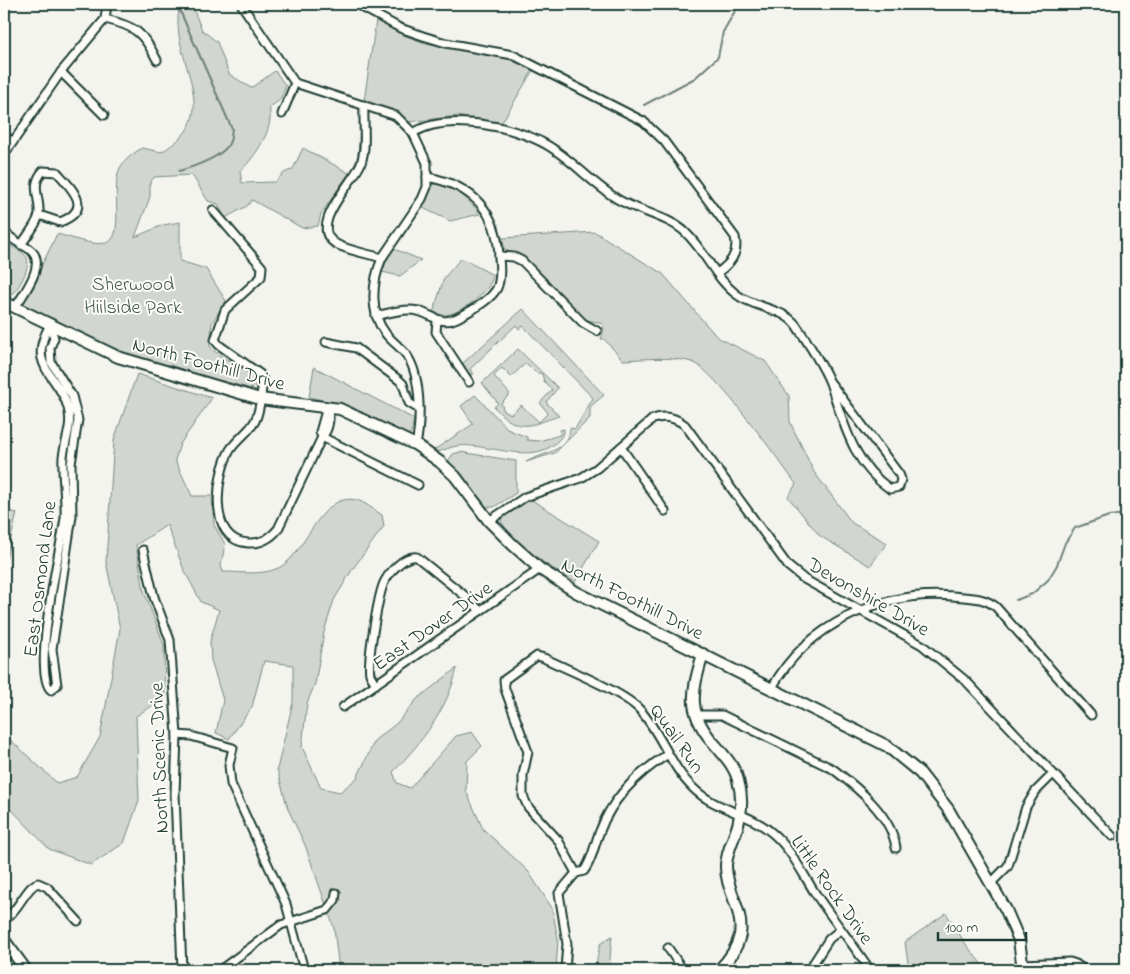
<svg xmlns="http://www.w3.org/2000/svg" width="1130" height="974" viewBox="0 0 1130 974" font-family="'Indie Flower',sans-serif">
  <style>
    .green { fill: #d1d6d1; stroke: #788a82; fill-rule: evenodd }
    .lines { fill: none; stroke-linecap: round; stroke-linejoin: round }
    .stream { stroke: #6e8179; stroke-width: 2 }
    .street-casing { stroke: #1f3d34; stroke-width: 11 }
    .secondary-casing { stroke: #1f3d34; stroke-width: 14 }
    .street { stroke: #fdfcf7; stroke-width: 7 }
    .secondary { stroke: #fdfcf7; stroke-width: 10 }
    .labels { text-anchor: middle; stroke-width: 4; stroke-linejoin: round; paint-order: stroke }
    .park-label { font-size: 20px; fill: #435c53; stroke: #fdfcf7 }
    .street-label { font-size: 20px; fill: #1f3d34; stroke: #fdfcf7 }
  </style>
  <rect width="100%" height="100%" fill="#f4f4ef"/>
  <filter id="ink" filterUnits="userSpaceOnUse"><feTurbulence type="fractalNoise" baseFrequency=".02" numOctaves="2"/><feDisplacementMap in="SourceGraphic" scale="10" xChannelSelector="R" yChannelSelector="G"/><feConvolveMatrix kernelMatrix="1 2 1 2 8 2 1 2 1" color-interpolation-filters="sRGB"/></filter>
  <g filter="url(#ink)">
    <g class="green">
      <path d="M180,4H191L202,30L217,42L229,74L251,88L275,71L286,86L280,100L270,107C269,111 271,116 270,119C269,136 252,161 240,171L242,183L275,182L284,173L293,169L303,148L349,173L321,214L318,226L302,228L252,200L247,206L225,218L218,204L208,201L192,175L154,177L150,183V197L135,237L163,225L180,222V261L206,269L226,301L212,323L210,346L214,351L255,377V387L251,389C223,380 193,375 165,367C117,352 69,329 24,306V302L57,234C71,237 91,246 106,243C126,239 110,186 120,168C125,159 134,153 142,148L161,152C231,113 166,60 180,4Z"/>
      <polygon points="376,20 403,35 425,43 500,55 533,70 501,124 457,116 409,122 394,111 364,101"/>
      <path d="M434,184C452,183 469,200 480,214L450,221L421,207L429,187Z"/>
      <path d="M595,232L663,274L717,337L765,361L789,396L790,422L814,472L852,523L887,543L870,566L820,536L788,497L796,484C781,463 712,367 692,362C670,356 646,359 623,360L604,339H601L604,329L602,324L598,322L584,320L523,259L504,249L503,238Z"/>
      <path d="M4,243C11,246 24,251 27,258C31,267 17,294 8,296L4,295Z"/>
      <polygon points="392,248 421,260 400,276 382,272"/>
      <path d="M461,258L493,275C492,293 449,324 433,313L444,278Z"/>
      <path d="M523,309L604,395L590,407V418L555,453L526,462C542,453 570,451 570,428L575,429L593,398L523,326L519,329L516,325L470,369L474,374H469L462,364Z"/>
      <path d="M518,349L558,388L546,402L559,416C528,426 519,434 494,407L498,403L482,383ZM526,363L535,372L542,374L544,381L552,390L540,403L548,413L539,422L521,405L511,414L504,411L501,403L510,394L494,376L502,368L511,377Z"/>
      <polygon points="314,367 414,419 411,433 406,436 352,407 309,397"/>
      <path d="M137,374L212,398L180,444L175,460L192,496H212L214,525L225,544L221,566L223,572C242,572 270,577 286,563C308,545 323,492 356,500C365,502 374,510 382,515L384,526L352,570L334,600L324,632L315,684L307,703L302,747L321,788L340,792L357,778L375,740L397,723L417,699L457,668C448,709 422,742 393,772L397,783L410,788L456,736L472,732L482,746L467,761L466,791L483,829L528,871L552,908L558,939L556,970H339L334,928L305,845L288,809L277,769L293,702V665L264,661L252,707L229,739L216,733L223,700L211,660L210,641L219,610L201,602L184,570L167,525L136,545L144,591L164,645L165,698L136,716L139,800L124,843L91,865L49,849L13,811L4,806V734L57,783L77,777L100,737L120,629L106,562L114,440Z"/>
      <path d="M475,395L509,430L527,437V440L539,441L560,435V430L564,429V433C540,471 491,442 457,446C450,447 445,450 438,452L434,450L473,424L461,406Z"/>
      <polygon points="460,452 516,461 516,493 494,507 487,507 448,461 453,454"/>
      <path d="M530,499L599,541L575,582C550,567 516,548 501,521L506,512Z"/>
      <polygon points="4,510 17,513 4,568"/>
      <polygon points="946,913 965,943 986,970 909,970 905,942"/>
      <polygon points="612,936 609,970 595,970 600,944"/>
    </g>
    <g class="lines">
      <g class="stream">
        <path d="M177,4L232,129C231,132 232,137 230,141C226,156 193,167 179,171"/>
        <polyline points="644,105 695,78 718,57 723,32 739,4"/>
        <polyline points="1016,600 1032,594 1048,580 1057,565 1065,543 1075,528 1109,516 1126,514"/>
      </g>
      <g class="street-casing">
        <g id="street">
          <path d="M241,4L295,83L396,116L413,133L427,163V187L422,199L382,258C372,282 369,313 386,334C393,343 404,349 409,359C421,380 421,422 416,445"/>
          <path d="M356,4L400,28L423,36L446,43L513,55L643,121L664,141L735,237C739,254 730,264 717,273"/>
          <path d="M105,19C135,26 143,32 157,60"/>
          <polyline points="61,72 104,115"/>
          <path d="M364,105C363,123 367,146 361,163C354,183 304,228 338,245C351,251 368,254 382,258"/>
          <polyline points="282,114 295,83"/>
          <path d="M413,133C446,112 515,126 547,145C573,160 593,185 619,200C638,211 672,218 686,233C705,251 715,278 736,294C753,308 782,307 796,325C805,338 825,369 830,383C844,423 852,463 890,489L899,487L901,479L899,474L830,382"/>
          <polyline points="4,136 12,141"/>
          <polyline points="4,155 61,72 105,19 107,4"/>
          <path d="M213,210L262,267L261,277L225,310L215,340L219,345L260,374L263,380C261,393 261,409 255,421C249,432 237,439 230,450C216,475 207,540 248,543C260,544 271,538 278,529L322,437C329,430 331,416 327,407"/>
          <path d="M4,231C11,240 20,243 29,249C49,262 23,294 15,308"/>
          <path d="M21,245C26,237 39,222 39,213C40,196 30,186 43,171L57,172C72,189 94,209 60,222L39,215"/>
          <polyline points="499,256 514,257 522,261 583,323 597,331"/>
          <path d="M376,316C389,313 404,308 418,311C433,315 441,326 457,318C469,312 491,300 497,288C501,279 500,267 499,258C498,212 472,185 427,177"/>
          <polyline points="437,321 436,332 469,382"/>
          <path d="M50,325L54,338L50,348L51,362L72,396L78,420L71,464L72,516L52,649L57,685L51,690C31,672 61,548 65,518C66,498 62,477 63,457C65,440 73,425 68,408C60,375 25,367 50,325Z"/>
          <polyline points="326,342 356,348 399,380 403,384 409,403 419,409"/>
          <polyline points="322,437 418,485"/>
          <polyline points="322,437 320,432 327,407"/>
          <polyline points="621,447 665,511"/>
          <path d="M489,521L525,497L581,478L597,468L653,419C665,415 675,417 685,425L788,566L804,579L922,645L966,681L1112,836"/>
          <polyline points="143,550 154,597 170,640 177,735 175,794 182,970"/>
          <path d="M376,684C374,681 371,677 370,674C367,660 378,599 383,585C387,574 405,554 417,557L470,600L480,611"/>
          <path d="M772,688C806,625 882,590 953,596C968,598 983,596 996,607L1091,715"/>
          <polyline points="343,707 540,569"/>
          <path d="M696,715H722L833,769C858,788 892,816 896,848"/>
          <polyline points="177,735 191,736 233,748 229,765 231,784 286,904 304,970"/>
          <path d="M576,873L558,840L528,807L523,796V775L528,752L505,689L504,680L537,656L544,658C568,670 624,692 640,710C661,733 670,766 693,788C715,810 748,812 771,832C791,848 802,873 815,893C833,920 853,944 870,970"/>
          <path d="M576,873L584,871C593,859 594,845 600,831C612,798 638,773 668,754"/>
          <polyline points="991,883 1008,866 1026,807 1035,792 1053,774"/>
          <path d="M4,920C19,911 26,886 38,883L47,887L78,921"/>
          <polyline points="668,948 683,970"/>
          <polyline points="1022,964 1070,962 1076,964 1084,970"/>
          <polyline points="220,970 281,925 327,910 335,900 336,893"/>
          <polyline points="565,970 567,944 559,893 576,873"/>
          <polyline points="809,970 829,939 840,930"/>
        </g>
      </g>
      <g class="secondary-casing">
        <g id="secondary">
          <polyline points="4,302 118,357 260,399 340,409 416,445 440,462 455,476 489,521 513,545 540,569 576,592 887,746 920,773 948,809 1006,910 1019,940 1023,970"/>
          <path d="M703,654C691,695 686,714 718,748C726,758 735,767 738,780C742,794 742,811 738,825C734,839 727,850 726,865C725,889 744,910 740,935C737,949 729,960 719,970"/>
          <polyline points="4,940 26,970"/>
        </g>
      </g>
      <use href="#street" class="street"/>
      <use href="#secondary" class="secondary"/>
    </g>
  </g>
  <g class="labels">
    <g class="park-label">
      <text x="133" y="290">Sherwood<tspan x="133" dy="23">Hiilside Park</tspan></text>
    </g>
    <g class="street-label">
      <text transform="translate(209 363) rotate(15)" y="7">North Foothill Drive</text>
      <text transform="translate(39 579) rotate(-83)" y="7">East Osmond Lane</text>
      <text transform="translate(869 596) rotate(30)" y="7">Devonshire Drive</text>
      <text transform="translate(633 598) rotate(27)" y="7">North Foothill Drive</text>
      <text transform="translate(432 625) rotate(-35)" y="7">East Dover Drive</text>
      <text transform="translate(678 738) rotate(55)" y="7">Quail Run</text>
      <text transform="translate(158 758) rotate(-92)" y="7">North Scenic Drive</text>
      <text transform="translate(833 889) rotate(55)" y="7">Little Rock Drive</text>
    </g>
  </g>
  <rect width="1130" height="974" fill="none" stroke="#fdfcf7" stroke-width="20"/>
  <rect x="10" y="10" width="1110" height="954" fill="none" stroke="#1f3d34" stroke-width="2" filter="url(#ink)"/>
  <path d="M938 932v8h88v-8" fill="none" stroke="#1f3d34" stroke-width="2.5"/>
  <text x="945" y="932" font-size="15" fill="#1f3d34" stroke="#fdfcf7" stroke-width="4" paint-order="stroke">100 m</text>
</svg>
